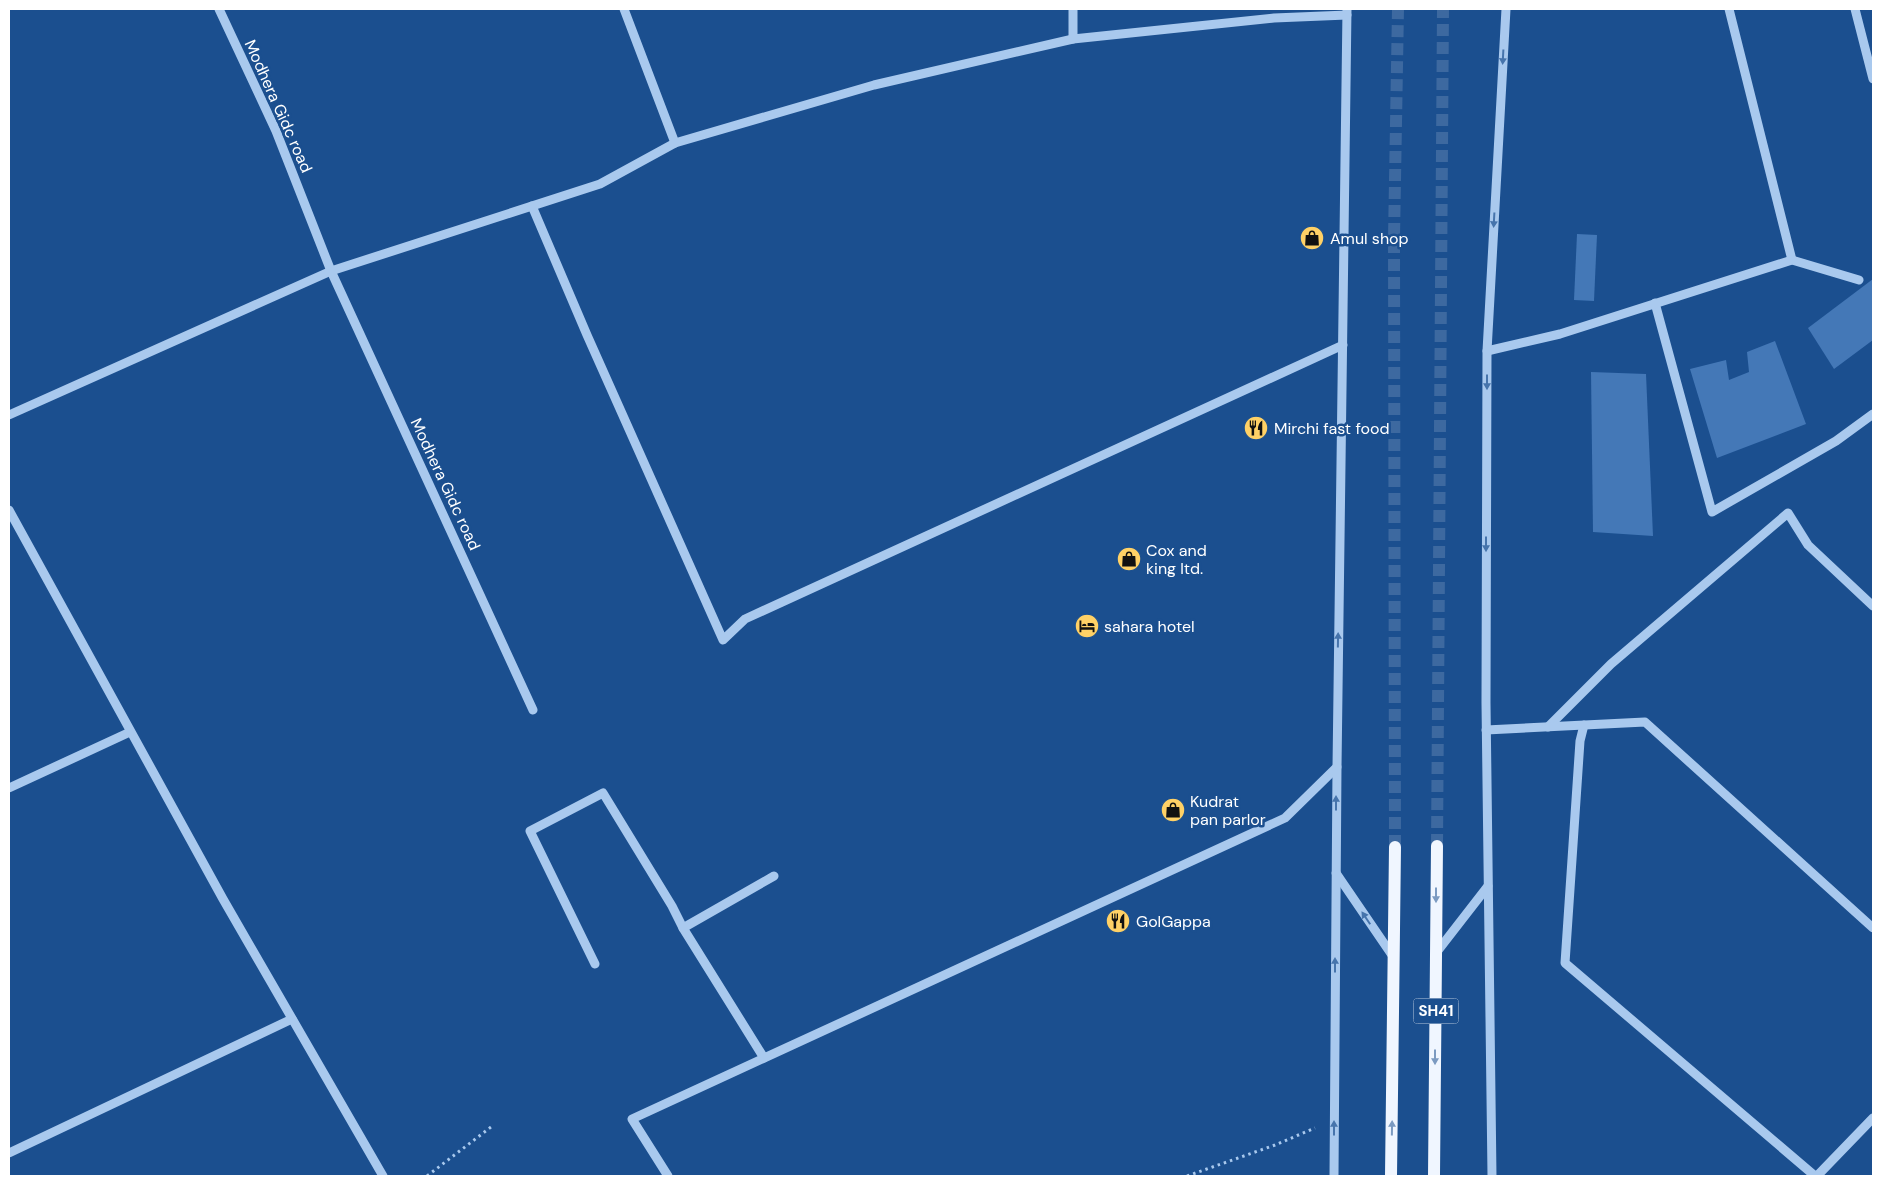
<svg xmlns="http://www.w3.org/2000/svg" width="1882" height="1185" viewBox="0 0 1882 1185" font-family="'DM Sans',sans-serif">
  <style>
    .building { fill: #4478b7 }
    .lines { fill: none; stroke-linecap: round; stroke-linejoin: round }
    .major-tunnel { stroke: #3d69a0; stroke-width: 12; stroke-dasharray: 12 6; stroke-linecap: butt }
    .path { stroke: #a9c9ee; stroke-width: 3; stroke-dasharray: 2.5 4; stroke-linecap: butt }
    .minor { stroke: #a9c9ee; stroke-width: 9 }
    .major { stroke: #f0f6ff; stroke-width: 12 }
    .oneway { fill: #4674ac }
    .oneway2 { fill: #7b9ac1 }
    .labels { text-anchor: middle; stroke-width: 5; stroke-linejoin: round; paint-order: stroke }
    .shield { fill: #1b4f8f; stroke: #bbcadd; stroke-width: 1 }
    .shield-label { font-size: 15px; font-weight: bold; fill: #fff }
    .street-label { font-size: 16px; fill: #fff; stroke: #1b4f8f }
    .poi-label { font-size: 16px; fill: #fff; stroke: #1b4f8f; text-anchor: start }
  </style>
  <rect width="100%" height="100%" fill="#1b4f8f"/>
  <g class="building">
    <polygon points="1577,234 1597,235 1594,301 1574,300"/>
    <polygon points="1873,279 1873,340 1834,369 1808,328"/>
    <polygon points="1775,341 1806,424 1717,458 1690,369 1726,360 1729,380 1749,372 1747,352"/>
    <polygon points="1591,372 1646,374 1653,536 1593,532"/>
  </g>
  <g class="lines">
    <g class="major-tunnel">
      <polyline points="1437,846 1443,9"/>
      <polyline points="1395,847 1394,238 1398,9"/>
    </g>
    <g class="path">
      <polyline points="427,1176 491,1127"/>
      <polyline points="1187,1176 1275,1145 1315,1128"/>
    </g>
    <g class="minor">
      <polyline points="219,9 276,131 331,271 533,710"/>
      <polyline points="624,9 675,143"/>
      <polyline points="1073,9 1073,39"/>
      <polyline points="1729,9 1792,260"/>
      <polyline points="1855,9 1873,79"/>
      <polyline points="532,206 587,335 723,640 745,619 1343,345"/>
      <polyline points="1655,303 1712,512 1836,441 1873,414"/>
      <polyline points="1487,351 1560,334 1792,260 1859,280"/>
      <polyline points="9,415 331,271 600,184 675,143 874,85 1073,39 1274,18 1347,15"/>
      <polyline points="9,510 223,899 383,1176"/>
      <polyline points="1584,725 1580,741 1565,963 1815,1176"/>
      <polyline points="1548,727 1611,664 1788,513 1808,545 1873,606"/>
      <polyline points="1486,730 1645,722 1873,928"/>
      <polyline points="9,788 130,732"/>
      <polyline points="1336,873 1394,958"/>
      <polyline points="683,928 764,1058"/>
      <polyline points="1436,953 1488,886"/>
      <polyline points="595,964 530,831 603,793 672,906 683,928 774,876"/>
      <polyline points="9,1153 292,1019"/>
      <polyline points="668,1176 632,1119 1285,818 1337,767"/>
      <polyline points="1334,1176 1337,767 1347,9"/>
      <polyline points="1492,1176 1486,703 1487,351 1506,9"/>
      <polyline points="1817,1176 1873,1118"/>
    </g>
    <g class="major">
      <polyline points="1391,1176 1395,847"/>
      <polyline points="1434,1176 1437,846"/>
    </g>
  </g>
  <defs><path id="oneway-solid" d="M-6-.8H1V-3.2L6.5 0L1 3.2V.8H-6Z" transform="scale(1.25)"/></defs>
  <g class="oneway">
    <use href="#oneway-solid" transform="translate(1503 57) rotate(93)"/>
    <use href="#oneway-solid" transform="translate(1494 220) rotate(93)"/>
    <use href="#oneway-solid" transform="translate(1487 382) rotate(90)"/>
    <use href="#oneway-solid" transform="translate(1486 544) rotate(90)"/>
    <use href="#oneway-solid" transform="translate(1338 640) rotate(-89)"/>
    <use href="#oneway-solid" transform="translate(1336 803) rotate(-90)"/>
    <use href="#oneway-solid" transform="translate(1366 918) rotate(-124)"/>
    <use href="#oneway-solid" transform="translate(1335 965) rotate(-90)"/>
    <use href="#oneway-solid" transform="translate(1334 1128) rotate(-90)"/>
  </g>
  <g class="oneway2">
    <use href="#oneway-solid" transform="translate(1436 895) rotate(90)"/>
    <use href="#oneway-solid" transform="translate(1435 1057) rotate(90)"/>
    <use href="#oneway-solid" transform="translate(1392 1128) rotate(-89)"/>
  </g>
  <defs>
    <g id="shop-disc" transform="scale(1.25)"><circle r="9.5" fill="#ffd166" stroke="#1b4f8f"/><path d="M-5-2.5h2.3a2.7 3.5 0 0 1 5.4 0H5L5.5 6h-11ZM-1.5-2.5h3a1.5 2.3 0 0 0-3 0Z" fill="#111"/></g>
    <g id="restaurant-disc" transform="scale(1.25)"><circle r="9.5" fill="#ffd166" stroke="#1b4f8f"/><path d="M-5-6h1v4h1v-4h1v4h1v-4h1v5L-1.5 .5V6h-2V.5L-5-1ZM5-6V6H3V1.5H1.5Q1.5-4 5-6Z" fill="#111"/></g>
    <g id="hotel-disc" transform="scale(1.25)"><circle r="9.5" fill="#ffd166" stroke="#1b4f8f"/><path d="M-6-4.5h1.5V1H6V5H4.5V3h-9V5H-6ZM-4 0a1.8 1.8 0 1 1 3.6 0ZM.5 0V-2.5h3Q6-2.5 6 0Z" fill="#111"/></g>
  </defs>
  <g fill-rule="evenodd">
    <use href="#shop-disc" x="1312" y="238"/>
    <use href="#restaurant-disc" x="1256" y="428"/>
    <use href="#shop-disc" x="1129" y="559"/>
    <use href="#hotel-disc" x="1087" y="626"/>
    <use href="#shop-disc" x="1173" y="810"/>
    <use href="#restaurant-disc" x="1118" y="921"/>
  </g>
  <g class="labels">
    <rect class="shield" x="1413.5" y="998.5" width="45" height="25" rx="4"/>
    <g class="shield-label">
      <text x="1436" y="1016">SH41</text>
    </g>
    <g class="street-label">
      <text transform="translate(279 106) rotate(66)" y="6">Modhera Gidc road</text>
      <text transform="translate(446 484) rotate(65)" y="6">Modhera Gidc road</text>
    </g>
    <g class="poi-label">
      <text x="1330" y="244">Amul shop</text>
      <text x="1274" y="434">Mirchi fast food</text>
      <text x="1146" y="556">Cox and<tspan x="1146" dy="18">king ltd.</tspan></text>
      <text x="1104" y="632">sahara hotel</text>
      <text x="1190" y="807">Kudrat<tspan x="1190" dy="18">pan parlor</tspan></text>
      <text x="1136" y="927">GolGappa</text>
    </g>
  </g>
  <rect width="1882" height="1185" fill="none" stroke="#ffffff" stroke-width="20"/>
</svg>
